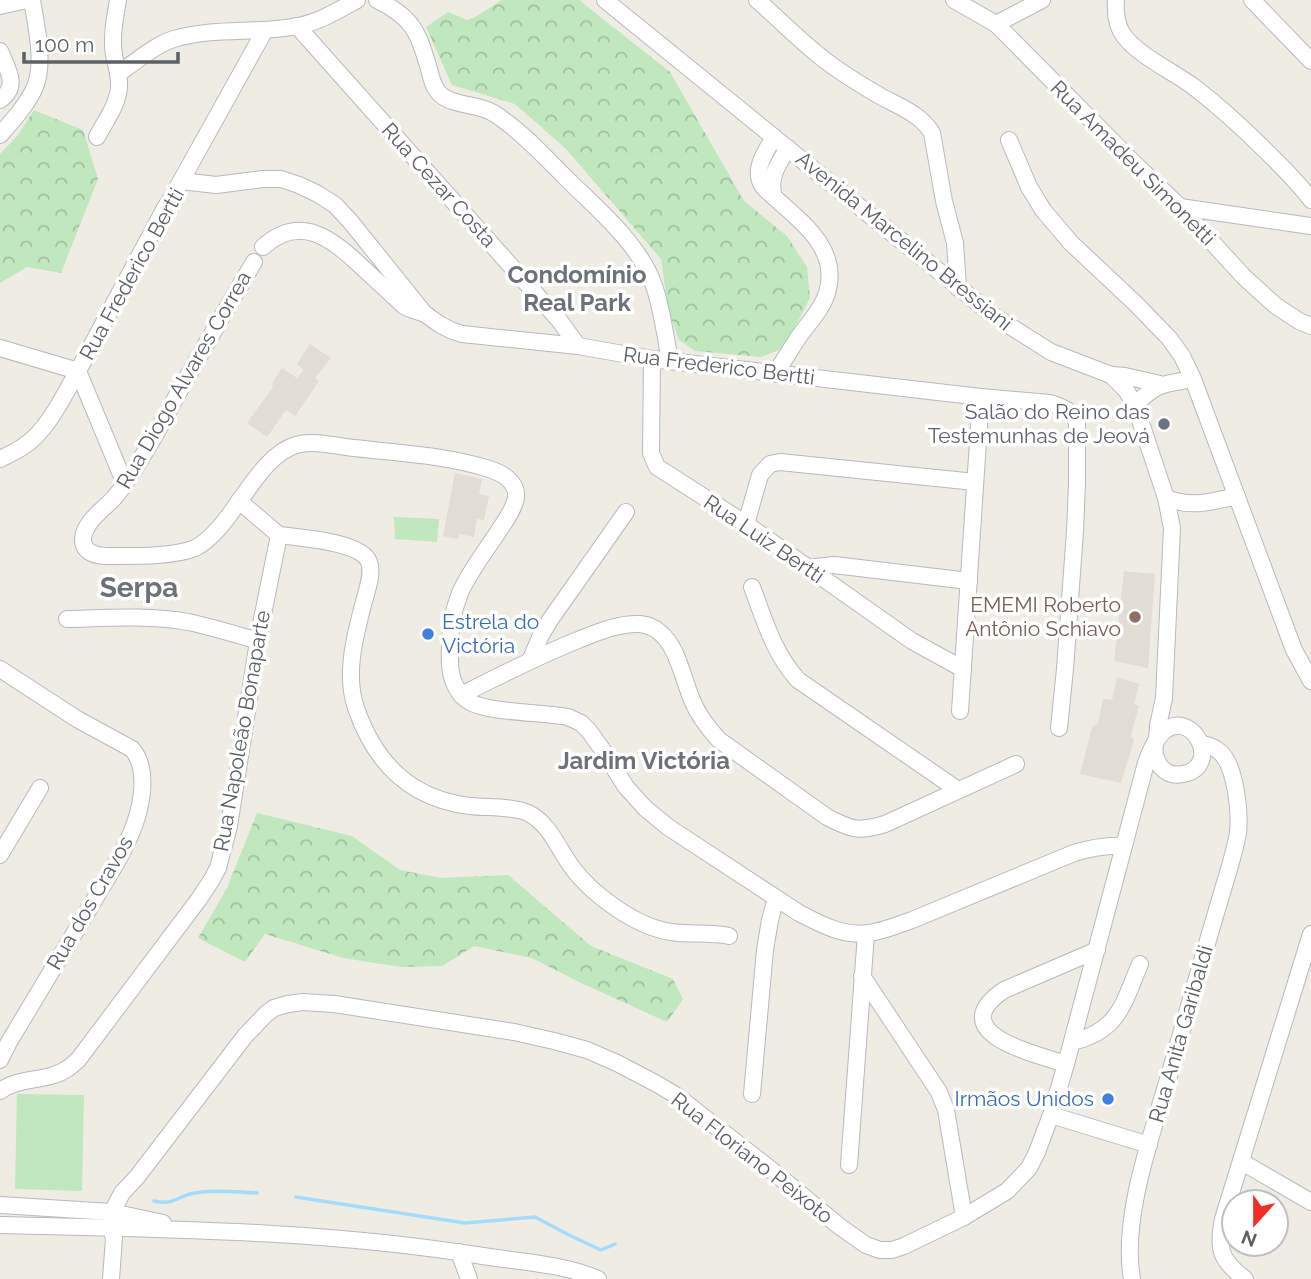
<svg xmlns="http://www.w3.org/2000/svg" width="1311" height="1279" viewBox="0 0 1311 1279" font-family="Raleway,sans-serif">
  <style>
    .education { fill: #e1ddd4 }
    .grass { fill: #c0e7be }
    .forest { fill: url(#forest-crowns) }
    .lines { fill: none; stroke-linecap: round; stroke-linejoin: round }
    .stream { stroke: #a3dbff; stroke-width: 3.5 }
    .minor-casing { stroke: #b6babe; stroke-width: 18 }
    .minor { stroke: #fff; stroke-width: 16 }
    .worship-dot { fill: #6b7280; stroke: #fff; stroke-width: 2.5 }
    .education-dot { fill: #8d6e63; stroke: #fff; stroke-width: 2.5 }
    .shop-dot { fill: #3f7fe0; stroke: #fff; stroke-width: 2.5 }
    .labels { text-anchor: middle; stroke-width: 7; stroke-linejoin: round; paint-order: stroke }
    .street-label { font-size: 21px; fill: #5b6065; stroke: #fff }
    .worship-label { font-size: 21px; fill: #5b616d; stroke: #fff; text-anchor: end }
    .education-label { font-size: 21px; fill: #785e54; stroke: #fff; text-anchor: end }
    .shop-label { font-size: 21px; fill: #366cbe; stroke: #fff; text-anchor: start }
    .quarter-label { font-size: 24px; font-weight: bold; fill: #6c7277; stroke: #fff }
    .district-label { font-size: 28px; font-weight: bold; fill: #6c7277; stroke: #fff }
  </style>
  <defs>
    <pattern id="forest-crowns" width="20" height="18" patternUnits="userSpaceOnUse" patternTransform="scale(1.75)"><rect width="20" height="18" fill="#c0e7be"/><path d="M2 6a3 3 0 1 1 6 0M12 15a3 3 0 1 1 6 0" fill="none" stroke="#9fbf9e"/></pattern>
  </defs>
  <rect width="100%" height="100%" fill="#efece3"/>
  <g class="education">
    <polygon points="310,344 331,358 315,378 319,381 295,416 286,410 267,437 247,423 273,387 272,383 282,368 297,378 304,370 297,364"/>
    <polygon points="455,473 482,479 479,494 489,496 484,520 477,519 474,537 459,534 458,539 443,536"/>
    <polygon points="1124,571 1155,574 1148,668 1114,661"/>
    <polygon points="1117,677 1139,684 1134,704 1139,706 1131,735 1134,740 1121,783 1080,774 1092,727 1098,723 1103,699 1112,700"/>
  </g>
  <g class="grass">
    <polygon points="394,517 439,519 437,542 395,539"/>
    <polygon points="17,1094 84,1095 82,1191 15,1189"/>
  </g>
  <g class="forest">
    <polygon points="502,0 579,0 670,72 744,201 787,236 807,267 810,298 784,348 761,357 695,351 679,340 668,309 661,259 566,149 515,104 452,85 426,27 448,12 467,20 475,17"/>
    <polygon points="34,110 83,130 98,179 61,273 27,267 0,283 0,154 18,135"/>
    <polygon points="257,813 352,836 400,870 441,878 508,875 591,946 673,979 683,999 667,1022 581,983 532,958 474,946 442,966 401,967 343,958 265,934 245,962 198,938 227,888"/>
  </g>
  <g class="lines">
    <g class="stream">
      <polyline points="296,1197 465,1223 535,1217 571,1236 601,1250 615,1244"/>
      <path d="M154,1201C173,1205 173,1199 190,1194C212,1189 235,1192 257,1193"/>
    </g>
    <g class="minor-casing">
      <g id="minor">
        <path d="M377,0C413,17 418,32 429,69C431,77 433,87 439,93C449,104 470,104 484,109C491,111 497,115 502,119C525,135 545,157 565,177C595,207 638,242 653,283C662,307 665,335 670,361"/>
        <polyline points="605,0 994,316 1051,352 1111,375 1126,390 1135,405 1166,498 1172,528 1164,698 1158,726 1157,739"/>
        <path d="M757,0C781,21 804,45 830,64C846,76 863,86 880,96C898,106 921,114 932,133L944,201L955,243L958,288"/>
        <polyline points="954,0 996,24 1134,163 1180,207 1244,277 1276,306 1299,321 1311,326"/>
        <path d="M1116,0C1115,13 1116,25 1124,36C1139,56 1174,72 1194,87C1220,107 1244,129 1267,152C1282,167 1299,183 1311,200"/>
        <polyline points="1252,0 1311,61"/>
        <polyline points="0,6 27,0"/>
        <polyline points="996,24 1042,0"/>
        <polyline points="297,26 559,320 578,346"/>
        <path d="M0,51C7,69 20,86 0,100"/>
        <path d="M119,73C136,62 154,45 174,39C213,27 257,34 298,26C319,22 337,11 357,0"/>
        <path d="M0,135C13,120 27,105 35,87C45,62 36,25 32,0"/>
        <path d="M97,137C104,123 118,105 119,87C120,76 116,66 114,55C111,37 115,18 118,0"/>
        <path d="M774,137C768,148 757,163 759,176C760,186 767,191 774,197C803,223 840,250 827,293C822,310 808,323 798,338C790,350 783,362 775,374"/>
        <polyline points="1009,140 1029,187 1043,210 1071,243 1136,304 1169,338 1182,356 1193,379 1294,650 1311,681"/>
        <path d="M181,181L216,185L263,179H281L299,185L318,194L335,205L350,221L424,313C437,323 447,330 462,334L578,346L652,359L981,397L1050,403C1062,407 1072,410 1077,423V483L1075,531L1065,669L1059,728"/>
        <path d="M774,197C768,178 778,164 788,148"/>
        <polyline points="1180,207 1311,226"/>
        <path d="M263,247C301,212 333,240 363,268C377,281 390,293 404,306L410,309L422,313"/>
        <path d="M254,262C229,304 205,346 181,388C164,419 148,450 128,479C124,486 119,492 114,498C104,509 84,522 83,539C83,553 96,556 108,556C132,556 174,557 195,548C233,529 255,457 296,445C313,440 336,446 354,448C397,453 444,455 486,468C493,470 501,473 507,478C513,483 517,490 516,498C514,509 506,520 500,529C487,549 469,572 460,593C451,615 449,639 450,662C450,677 456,694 470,702C490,713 542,712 568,717L581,723L589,731L602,749L626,787L645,808L668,827L799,913C820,924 844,937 869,933C883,931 898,925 912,920L1074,853C1091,848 1105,845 1123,846"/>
        <polyline points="0,348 78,371"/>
        <polyline points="652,359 651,453 657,467 746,524 912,641 963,669"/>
        <polyline points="78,371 125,484"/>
        <polyline points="1111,375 1125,376 1160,384"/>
        <path d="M1135,405C1157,383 1163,384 1193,379"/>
        <path d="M0,459C8,455 17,451 24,446C48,430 64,395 78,371L165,208L171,199L265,30"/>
        <path d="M1166,498C1192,508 1210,502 1237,496"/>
        <polyline points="746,524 760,475 770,464 780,462 975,482"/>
        <path d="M279,535C299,538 361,541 369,562C374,575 365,595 362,609C354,640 345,676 356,708C375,763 410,799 470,806C487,808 512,806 528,813C549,823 558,848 571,866C591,894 636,927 671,932C690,935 710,932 729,936"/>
        <polyline points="807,568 834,565 969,581"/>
        <path d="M752,587C764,619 774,654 798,680L958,790"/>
        <path d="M67,619C107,618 148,615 188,622C212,627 235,634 258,641"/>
        <polyline points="530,661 541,635 550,620 626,512"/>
        <path d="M0,669L77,719L132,749C149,768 142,804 134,826C123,855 105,881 90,907C63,952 36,997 9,1042L0,1060"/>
        <path d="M461,695C499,676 538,656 578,640C598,632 619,623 640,624C652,625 660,631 667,640C679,655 684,681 692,700C698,715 708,728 719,740L827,817C852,830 858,832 885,824L1016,764"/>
        <polyline points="960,711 981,397"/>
        <polyline points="0,855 40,788"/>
        <polyline points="862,976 939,1092 946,1110 964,1217"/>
        <path d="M1072,1042C1119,1031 1123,1004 1140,964"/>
        <path d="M1066,1064C1036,1054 941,1033 1004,990L1097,950"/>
        <path d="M0,1091C16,1079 36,1081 54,1075C64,1072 70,1067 78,1060L199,899L211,881L218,868L229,826L260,629L279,535L239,501"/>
        <polyline points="752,1094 765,950 770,920 776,898"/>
        <polyline points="1051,1115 1149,1145"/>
        <polyline points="1242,1162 1311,1202"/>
        <polyline points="849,1165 866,934"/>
        <polyline points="0,1205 112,1212 163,1223"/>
        <path d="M0,1225C162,1229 323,1230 483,1256C520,1262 564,1264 598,1279"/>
        <polyline points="459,1252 469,1279"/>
        <path d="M111,1279L114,1238L111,1228L112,1212L122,1193L137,1177L245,1036L266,1014L274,1008L288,1004L303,1002L334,1004L514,1032L554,1041L587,1050L617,1063L657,1084L677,1096L769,1168L839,1226L866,1245L880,1250H892L904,1246L964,1217L1007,1191L1029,1168L1037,1152L1051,1115L1066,1064L1146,763C1150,753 1154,741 1162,733C1191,705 1224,766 1183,774C1164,778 1152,761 1155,743"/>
        <path d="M1132,1279C1121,1219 1152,1134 1169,1076C1189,1006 1209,935 1230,866C1233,855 1236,844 1238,833C1240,813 1236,768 1221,753C1216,748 1208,745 1201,744"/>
        <path d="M1245,1279C1220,1260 1217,1249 1223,1219L1311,934"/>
      </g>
    </g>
    <use href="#minor" class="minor"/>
  </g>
  <circle class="worship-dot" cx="1164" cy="424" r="7"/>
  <circle class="education-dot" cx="1135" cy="617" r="7"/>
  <g class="shop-dot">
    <circle cx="428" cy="634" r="7"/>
    <circle cx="1108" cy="1099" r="7"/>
  </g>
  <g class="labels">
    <g class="street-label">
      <text transform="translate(1133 163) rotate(45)" y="7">Rua Amadeu Simonetti</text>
      <text transform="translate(439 185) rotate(48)" y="7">Rua Cezar Costa</text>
      <text transform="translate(904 241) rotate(39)" y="7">Avenida Marcelino Bressiani</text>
      <text transform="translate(132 274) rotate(-61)" y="7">Rua Frederico Bertti</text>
      <text transform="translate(719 366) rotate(7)" y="7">Rua Frederico Bertti</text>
      <text transform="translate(184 380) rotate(-60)" y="7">Rua Diogo Alvares Correa</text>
      <text transform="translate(764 539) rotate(34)" y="7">Rua Luiz Bertti</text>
      <text transform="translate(242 731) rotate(-80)" y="7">Rua Napoleão Bonaparte</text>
      <text transform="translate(90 903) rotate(-60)" y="7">Rua dos Cravos</text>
      <text transform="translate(1181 1034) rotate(-74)" y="7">Rua Anita Garibaldi</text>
      <text transform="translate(752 1158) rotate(38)" y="7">Rua Floriano Peixoto</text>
    </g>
    <g class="worship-label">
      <text x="1150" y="419">Salão do Reino das<tspan x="1150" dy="24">Testemunhas de Jeová</tspan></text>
    </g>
    <g class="education-label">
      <text x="1121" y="612">EMEMI Roberto<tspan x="1121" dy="24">Antônio Schiavo</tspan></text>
    </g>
    <g class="shop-label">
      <text x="442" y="629">Estrela do<tspan x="442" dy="24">Victória</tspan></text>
      <text x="1094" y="1106" text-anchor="end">Irmãos Unidos</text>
    </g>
    <g class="quarter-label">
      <text x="577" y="283">Condomínio<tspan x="577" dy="28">Real Park</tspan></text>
      <text x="644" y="769">Jardim Victória</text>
    </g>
    <g class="district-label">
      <text x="139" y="597">Serpa</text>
    </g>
  </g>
  <g transform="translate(1255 1223) rotate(201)"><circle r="33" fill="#ffffff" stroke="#bdbfc1" stroke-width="2"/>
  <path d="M0-5L12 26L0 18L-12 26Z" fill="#f12e27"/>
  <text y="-10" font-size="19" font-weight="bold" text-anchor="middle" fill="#5b6065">N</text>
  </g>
  <path d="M24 52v10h154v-10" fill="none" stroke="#5b6065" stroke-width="3.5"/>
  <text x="35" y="52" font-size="21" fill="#5b6065" stroke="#ffffff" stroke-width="5" paint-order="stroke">100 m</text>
</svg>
